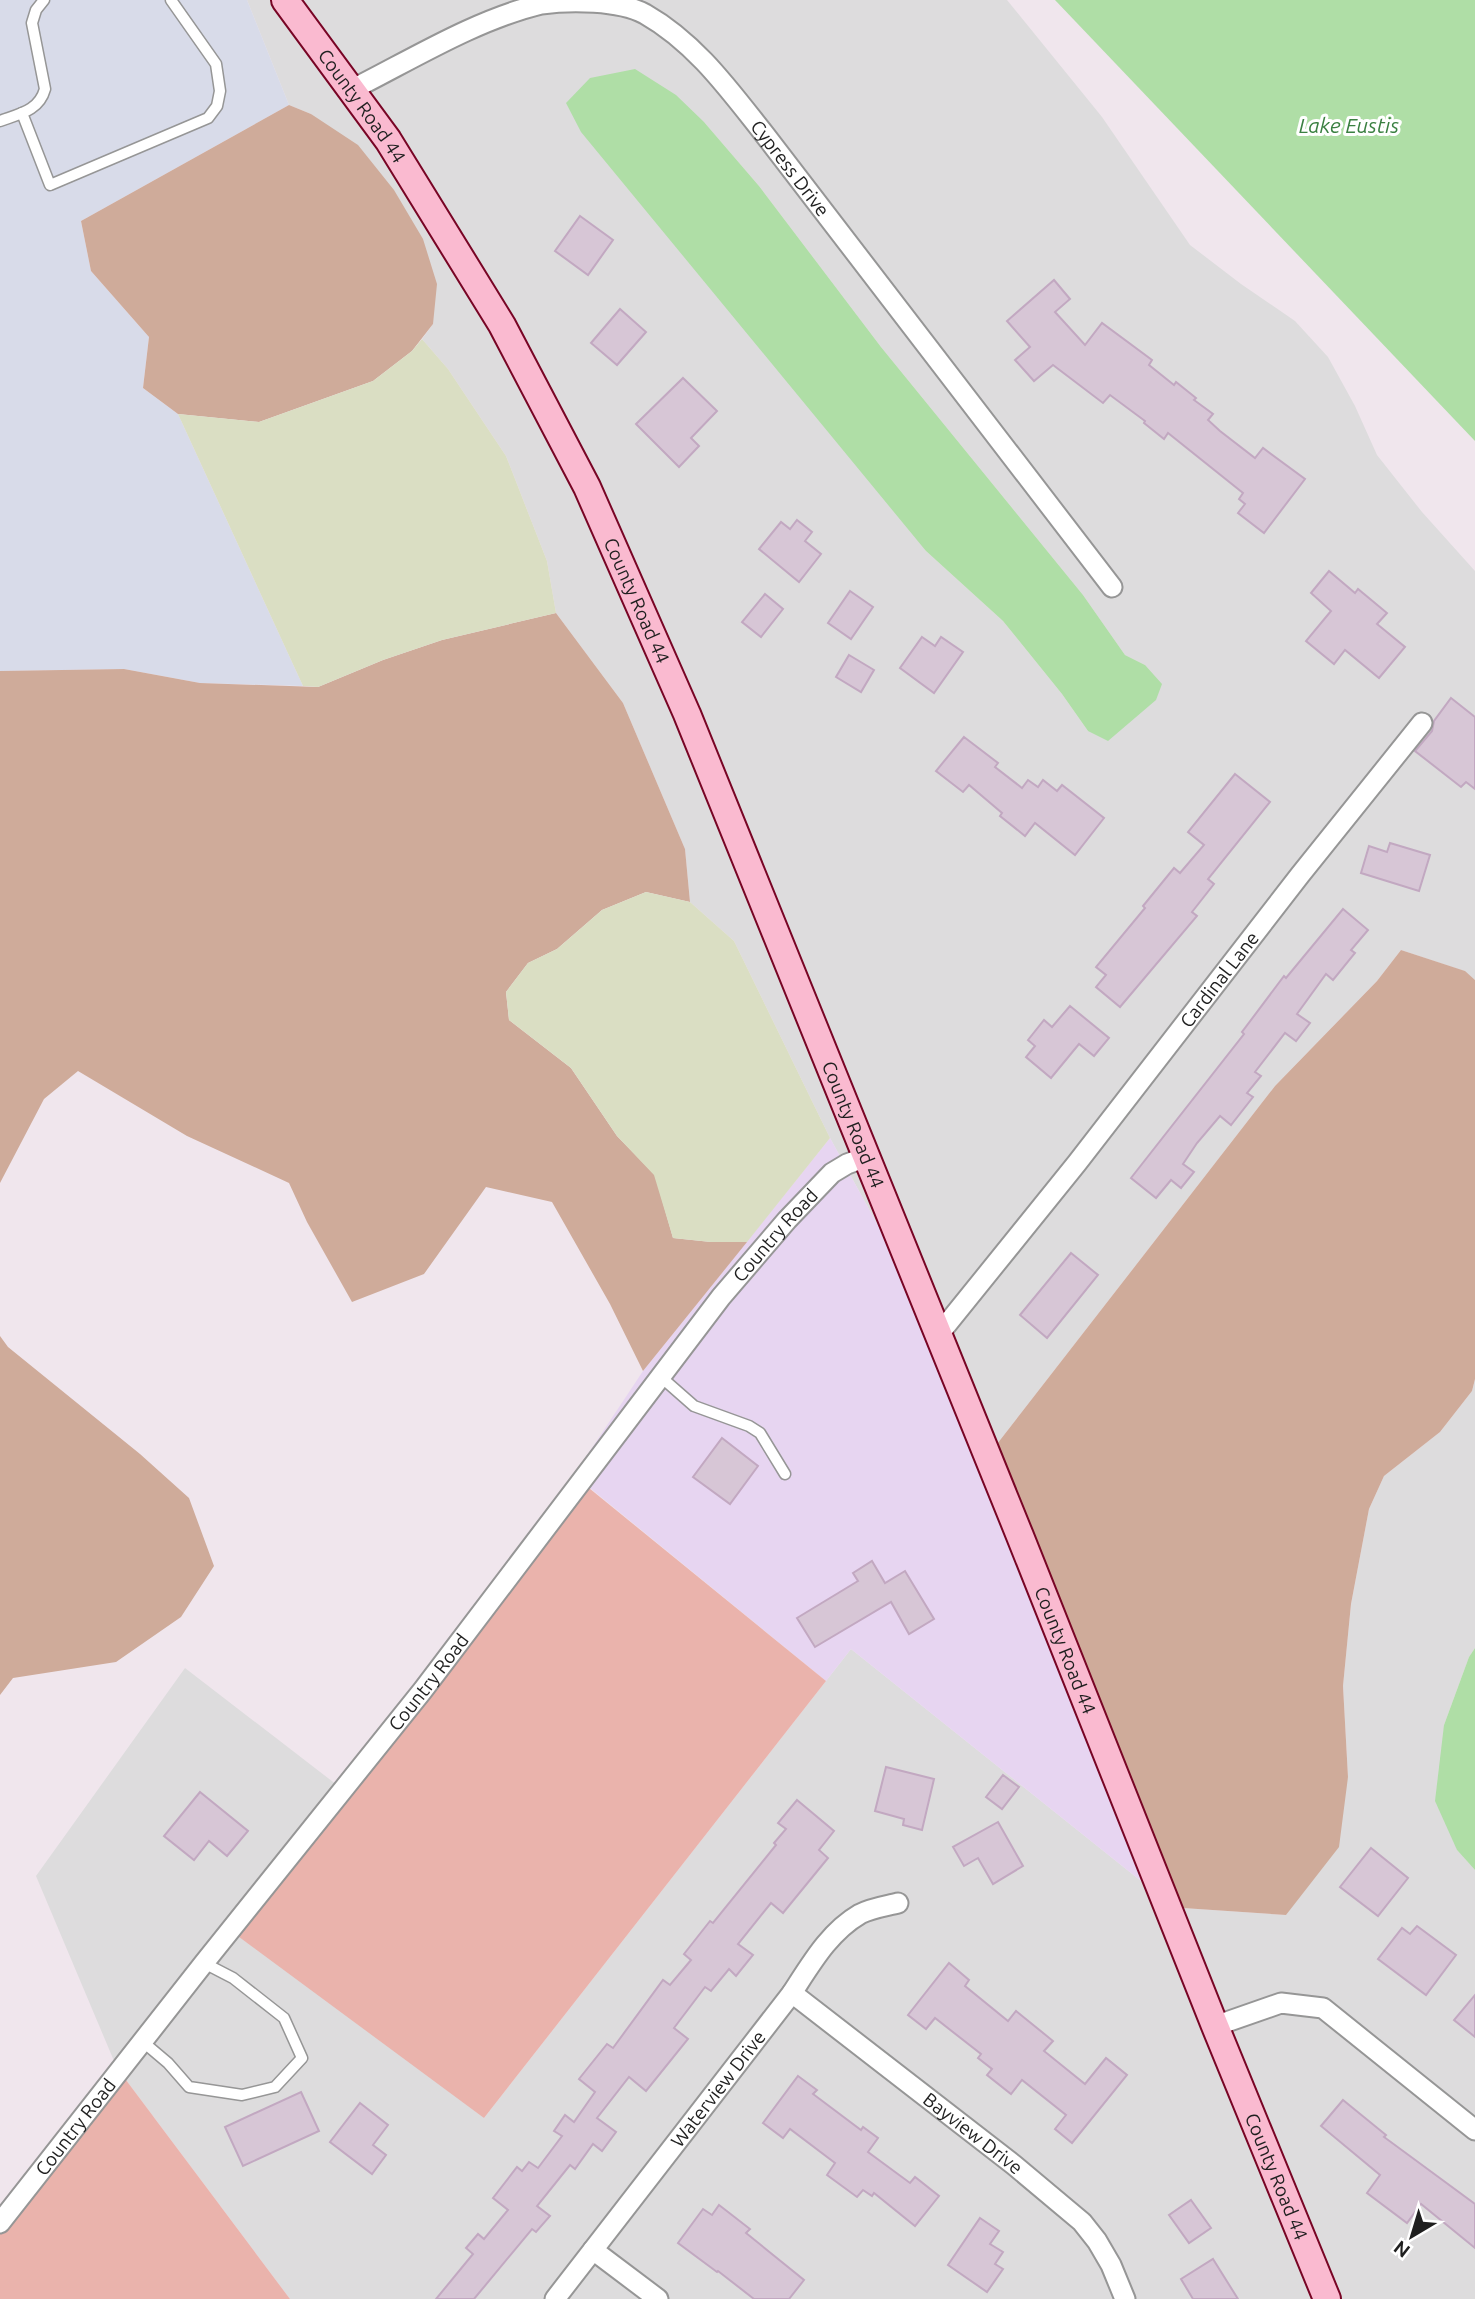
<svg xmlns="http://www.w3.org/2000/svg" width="1475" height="2299" viewBox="0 0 1475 2299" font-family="Ubuntu,sans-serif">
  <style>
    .residential { fill: #dddcdd; fill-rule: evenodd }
    .commercial { fill: #e7d5f1 }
    .industrial { fill: #d8dbe9 }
    .grass { fill: #eab3ac }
    .forest { fill: #cfab9a }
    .wetland { fill: #dadec3 }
    .water { fill: #afdea6 }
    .building { fill: #d7c6d6; stroke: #c2a8c1; stroke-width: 2 }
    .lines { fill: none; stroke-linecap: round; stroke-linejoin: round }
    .lane-casing { stroke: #969696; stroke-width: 13 }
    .street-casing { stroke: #969696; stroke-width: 23 }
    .secondary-casing { stroke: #780525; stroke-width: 30 }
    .lane { stroke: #fff; stroke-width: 10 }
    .street { stroke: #fff; stroke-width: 19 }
    .secondary { stroke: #fabad0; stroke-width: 26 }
    .labels { text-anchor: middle; stroke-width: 6; stroke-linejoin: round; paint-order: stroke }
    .street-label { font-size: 19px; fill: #1f1f1f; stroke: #fff }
    .water-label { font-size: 21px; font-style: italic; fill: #3a8041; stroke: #fff }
  </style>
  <rect width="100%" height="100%" fill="#f0e6ed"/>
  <g class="residential">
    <polygon points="247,0 270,0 378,147 493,331 577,493 677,719 894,1255 830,1138 734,941 690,902 685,849 623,703 556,613 547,561 506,456 448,369 422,339 433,324 311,114 289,105"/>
    <path d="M300,0H1007L1102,117L1190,245L1241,284L1295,321L1328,357L1355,406L1377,455L1422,512L1475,571V980L1464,971L1401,950L1377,981L1275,1086L997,1444L598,481ZM704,122L759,186L881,347L1083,595L1125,655L1145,665L1088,731L1062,694L1003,621L926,551Z"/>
    <polygon points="1475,1379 1475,1648 1469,1657 1444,1725 1457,1850 1475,1870 1475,2299 1340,2299 1183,1908 1286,1915 1348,1777 1343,1686 1351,1604 1369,1509 1384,1476 1440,1432 1472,1391"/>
    <polygon points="851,1649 1151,1889 1315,2299 290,2299 117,2068 36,1876 185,1668 337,1785 484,2118"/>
  </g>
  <polygon class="commercial" points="830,1138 894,1255 1151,1889 851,1649 826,1681 574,1475 643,1371"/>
  <polygon class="industrial" points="0,0 247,0 289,105 81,221 91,271 149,337 143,388 178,414 303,686 200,683 124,669 0,671"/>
  <g class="grass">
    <polygon points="573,1475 826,1681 484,2118 231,1931 337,1785"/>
    <polygon points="120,2072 290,2299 0,2299 0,2229"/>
  </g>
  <g class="forest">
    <polygon points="289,105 311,114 358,145 394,190 423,239 437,284 433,324 412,351 373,381 259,422 178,414 143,388 149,337 91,271 81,221"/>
    <polygon points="556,613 623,703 685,849 690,902 646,892 602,910 557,949 528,963 506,992 509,1020 571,1068 617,1136 655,1175 673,1238 711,1242 747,1242 643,1371 610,1304 552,1202 486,1187 424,1274 352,1302 307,1222 289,1183 187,1136 78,1071 44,1099 0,1183 0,671 124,669 200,683 318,687 383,660 442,640"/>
    <polygon points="1401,950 1465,971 1475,980 1475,1379 1472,1391 1440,1432 1384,1476 1369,1509 1351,1604 1343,1686 1348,1777 1339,1847 1286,1915 1183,1908 997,1444 1275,1086 1377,981"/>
    <polygon points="0,1336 8,1347 140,1454 189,1498 214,1566 181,1617 116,1662 13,1678 0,1695"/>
  </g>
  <g class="wetland">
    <polygon points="422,339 448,369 506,456 547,561 556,613 442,640 383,660 318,687 303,686 178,414 259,422 373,381 412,351"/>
    <polygon points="646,892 690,902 734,941 830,1138 747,1242 711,1242 673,1238 654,1175 617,1136 571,1068 509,1020 506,992 528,963 557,949 602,910"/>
  </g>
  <g class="water">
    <polygon points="1055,0 1475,0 1475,441"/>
    <polygon points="635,69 676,95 704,122 759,186 881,347 1083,595 1125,655 1145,665 1162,684 1156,700 1108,741 1088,731 1062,694 1003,621 926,551 581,132 566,103 590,78"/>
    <polygon points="1475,1648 1475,1870 1457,1850 1435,1801 1444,1725 1469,1657"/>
  </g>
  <g class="building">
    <polygon points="580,216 613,240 588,275 555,251"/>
    <polygon points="1054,280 1070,299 1055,312 1085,345 1102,323 1152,360 1149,365 1174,385 1176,382 1196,398 1194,400 1213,414 1208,420 1220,431 1255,458 1263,448 1305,479 1264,533 1238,513 1245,504 1239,499 1243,493 1168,433 1164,439 1144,423 1145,421 1110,395 1103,403 1053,365 1034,381 1015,360 1030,347 1007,321"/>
    <polygon points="620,309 646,332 617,365 591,343"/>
    <polygon points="683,378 717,411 691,438 699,446 679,467 636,424"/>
    <polygon points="797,520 812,532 805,541 821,554 799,582 759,549 781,522 790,529"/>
    <polygon points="1329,571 1355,593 1358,589 1387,613 1377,624 1405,647 1379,678 1345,650 1334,664 1306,641 1331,611 1311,593"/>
    <polygon points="850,591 873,607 851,639 828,623"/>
    <polygon points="765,594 783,609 761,637 742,622"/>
    <polygon points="922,637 935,646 941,637 963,652 934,693 900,668"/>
    <polygon points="849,655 874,670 861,692 836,677"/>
    <polygon points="1451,698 1475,717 1475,789 1466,782 1461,787 1415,751 1432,731 1434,721"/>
    <polygon points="964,737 998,763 995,767 1022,788 1028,780 1038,787 1043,780 1057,791 1062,785 1104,818 1075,855 1035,823 1025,836 1000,816 1002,813 969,785 963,792 936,771"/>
    <polygon points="1235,774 1270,802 1208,879 1214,884 1192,912 1197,916 1120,1007 1096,987 1106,975 1096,967 1145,908 1143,906 1174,868 1180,873 1204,845 1188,832"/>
    <polygon points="1390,843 1430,855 1419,891 1361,873 1369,846 1387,852"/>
    <polygon points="1343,909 1368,930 1351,950 1355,953 1333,980 1326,974 1297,1014 1310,1023 1296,1041 1285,1033 1255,1072 1261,1076 1247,1093 1253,1097 1231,1125 1220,1116 1197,1143 1183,1164 1194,1172 1181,1188 1171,1180 1156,1198 1131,1178 1244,1034 1242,1032 1284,976 1286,978"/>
    <polygon points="1070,1006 1109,1038 1094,1056 1079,1044 1051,1078 1026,1057 1035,1046 1028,1040 1044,1020 1052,1027"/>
    <polygon points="1071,1253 1098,1275 1047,1338 1020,1315"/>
    <polygon points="722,1438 758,1466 730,1504 693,1477"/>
    <polygon points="872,1561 885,1583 905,1571 934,1619 909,1634 891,1602 815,1647 797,1618 858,1581 853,1573"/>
    <polygon points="886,1767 934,1779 922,1830 903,1825 904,1819 875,1811"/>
    <polygon points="1003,1775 1019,1787 1002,1809 986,1797"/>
    <polygon points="200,1792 248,1831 227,1856 209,1841 194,1860 164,1836"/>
    <polygon points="797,1800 834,1831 819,1850 828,1858 783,1913 771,1903 738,1944 753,1955 736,1976 729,1969 711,1991 705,1987 674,2028 688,2039 646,2091 629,2077 597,2118 616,2132 602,2151 593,2144 575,2169 570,2165 537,2206 550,2216 536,2232 532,2229 474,2299 436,2299 473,2254 466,2248 478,2234 484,2239 508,2210 493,2198 517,2167 522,2171 529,2162 538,2168 562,2136 554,2131 565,2115 574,2122 595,2092 579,2079 607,2044 613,2048 663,1980 670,1985 691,1960 684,1954 710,1921 713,1923 776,1845 774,1843 786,1829 778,1823"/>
    <polygon points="998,1822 1023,1866 993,1884 978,1858 964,1866 953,1847"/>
    <polygon points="1371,1848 1408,1878 1378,1916 1340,1887"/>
    <polygon points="1417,1926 1456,1955 1426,1995 1378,1959 1402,1928 1410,1934"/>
    <polygon points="949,1963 969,1980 965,1986 1008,2021 1016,2011 1053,2041 1044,2051 1085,2084 1106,2058 1127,2075 1072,2143 1055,2129 1066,2115 1022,2080 1011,2094 987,2075 992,2069 978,2058 981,2054 935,2018 926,2029 908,2015"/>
    <polygon points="1475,1995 1475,2037 1454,2020"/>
    <polygon points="798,2076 817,2090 813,2094 861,2130 863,2127 878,2138 868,2152 910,2183 915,2177 939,2196 915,2226 874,2193 872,2196 863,2190 857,2197 827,2175 835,2163 790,2129 783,2138 763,2123"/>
    <polygon points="301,2092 319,2131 243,2166 225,2127"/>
    <polygon points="1343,2100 1386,2135 1384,2137 1475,2204 1475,2248 1421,2204 1407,2223 1367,2193 1380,2175 1321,2126"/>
    <polygon points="360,2103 388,2125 373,2145 386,2155 372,2174 330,2142"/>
    <polygon points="1191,2200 1211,2228 1189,2243 1169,2215"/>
    <polygon points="719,2205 750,2229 746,2233 804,2280 789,2299 754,2299 718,2271 717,2272 678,2243 703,2209 712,2215"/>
    <polygon points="980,2218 999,2231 990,2244 1003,2252 995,2264 1003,2269 987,2292 948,2265"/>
    <polygon points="1213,2259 1238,2299 1193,2299 1181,2279"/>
  </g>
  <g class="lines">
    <g class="lane-casing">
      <g id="lane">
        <polyline points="22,113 50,185 208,118 217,106 220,91 216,64 171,0"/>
        <path d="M0,121C19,114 39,111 45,89L32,23L36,10L44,0"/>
        <polyline points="661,1377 694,1406 749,1426 760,1433 785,1474"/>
        <polyline points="142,2041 168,2063 189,2087 242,2095 275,2087 302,2058 284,2018 233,1978 204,1963"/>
      </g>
    </g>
    <g class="street-casing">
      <g id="street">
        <path id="s1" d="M351,90C411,60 475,20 541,4C570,0 619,0 645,14C696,43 730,91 765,135L1112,587"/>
        <path id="s2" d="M939,1334L1077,1163L1300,875L1422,723"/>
        <path id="s3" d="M792,1993L1014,2165L1082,2222L1097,2241L1111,2265L1125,2299"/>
        <polyline points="1215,2026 1281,2003 1323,2008 1475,2130"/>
        <path id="s4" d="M0,2223L204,1963L423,1690L721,1297L787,1220L832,1173L847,1164L866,1157"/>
        <polyline points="593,2250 658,2299"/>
        <path id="s5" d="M555,2299L792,1993C811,1964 829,1932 860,1914C871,1908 886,1906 898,1903"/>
      </g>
    </g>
    <g class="secondary-casing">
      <g id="secondary">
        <path id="s6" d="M285,0L388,140L502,325L587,487L687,714L1020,1536L1215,2026L1327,2299"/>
      </g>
    </g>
    <use href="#lane" class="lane"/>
    <use href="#street" class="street"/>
    <use href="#secondary" class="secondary"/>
  </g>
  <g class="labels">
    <g class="street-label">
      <text dy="7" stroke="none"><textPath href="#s6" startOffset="131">County Road 44</textPath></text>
      <text dy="7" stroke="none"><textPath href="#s1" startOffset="528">Cypress Drive</textPath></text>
      <text dy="7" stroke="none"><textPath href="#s6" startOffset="698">County Road 44</textPath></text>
      <text dy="7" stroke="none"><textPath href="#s2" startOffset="452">Cardinal Lane</textPath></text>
      <text dy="7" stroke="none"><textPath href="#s6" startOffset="1265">County Road 44</textPath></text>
      <text dy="7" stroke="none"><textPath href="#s4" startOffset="1256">Country Road</textPath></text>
      <text dy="7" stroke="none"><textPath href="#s6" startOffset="1832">County Road 44</textPath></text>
      <text dy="7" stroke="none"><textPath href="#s4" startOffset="690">Country Road</textPath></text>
      <text dy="7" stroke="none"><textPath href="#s5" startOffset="266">Waterview Drive</textPath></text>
      <text dy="7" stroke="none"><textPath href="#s4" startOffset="122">Country Road</textPath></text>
      <text dy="7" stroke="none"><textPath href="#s3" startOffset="229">Bayview Drive</textPath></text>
      <text dy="7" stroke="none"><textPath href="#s6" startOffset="2399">County Road 44</textPath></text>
    </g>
    <g class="water-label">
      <text x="1349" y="133">Lake Eustis</text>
    </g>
  </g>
  <g transform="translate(1412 2236) rotate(218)" stroke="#ffffff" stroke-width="5" paint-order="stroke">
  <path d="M0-5L12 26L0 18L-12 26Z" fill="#1f1f1f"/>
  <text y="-10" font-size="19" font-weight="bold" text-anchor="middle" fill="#1f1f1f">N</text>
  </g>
</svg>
